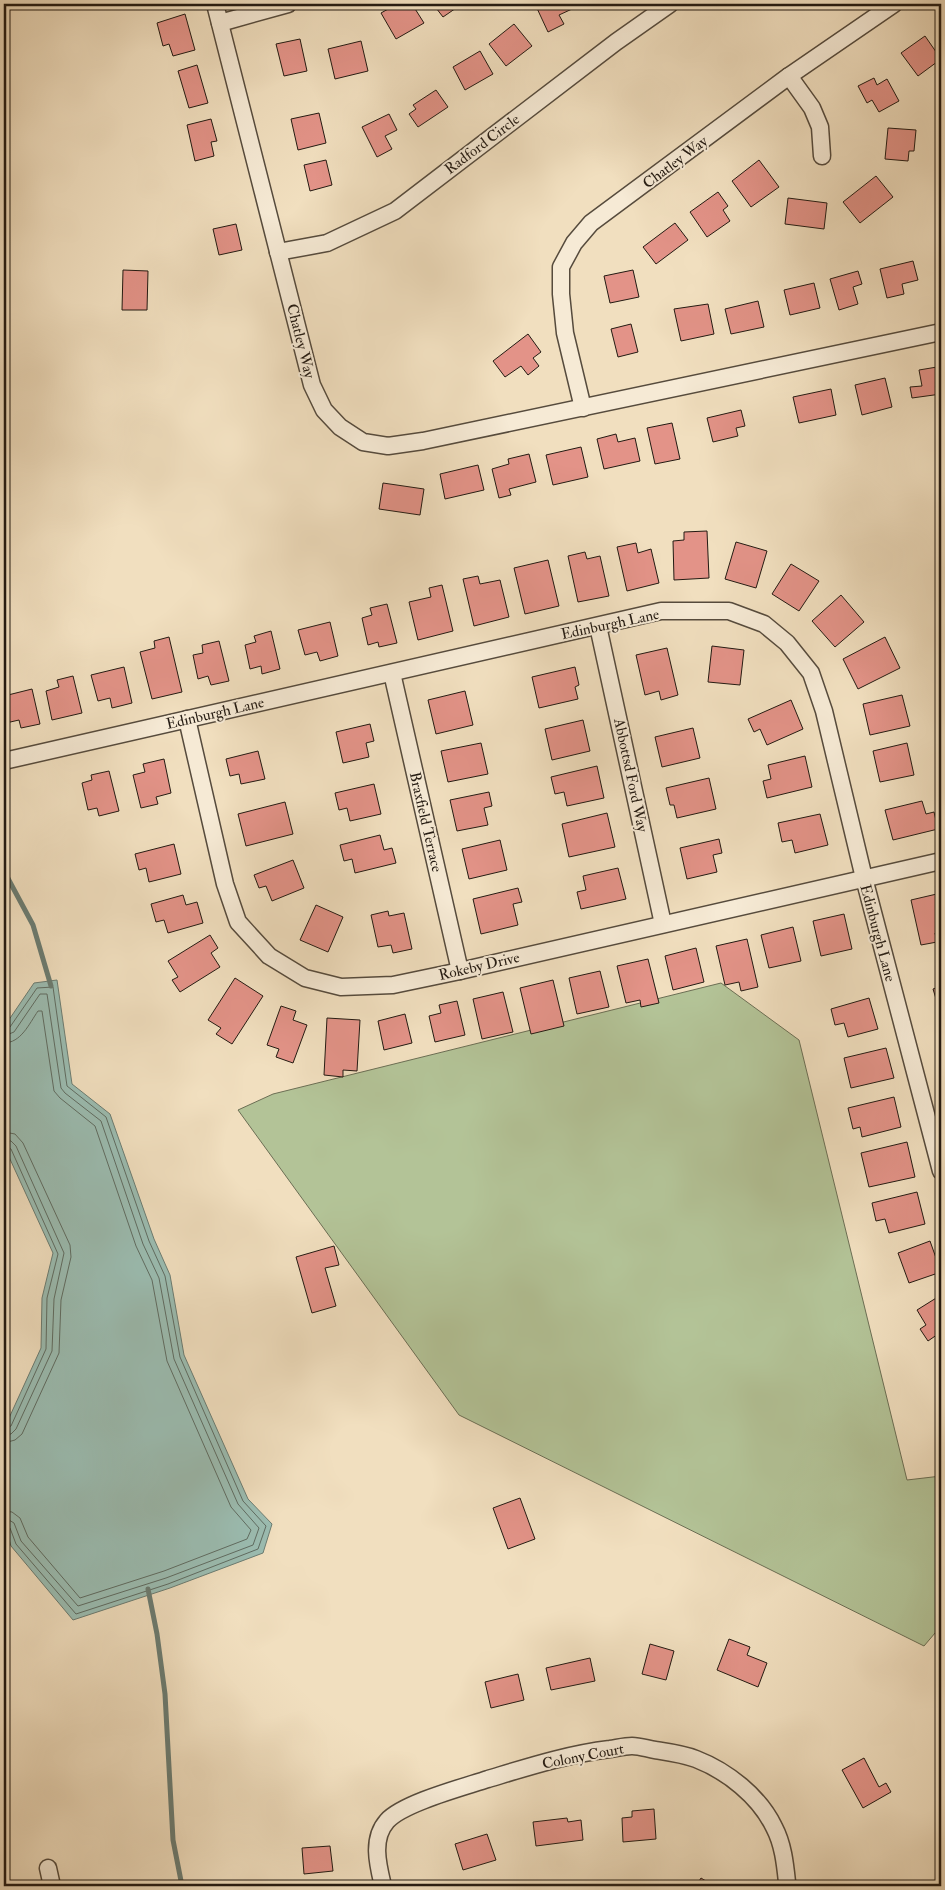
<svg xmlns="http://www.w3.org/2000/svg" width="945" height="1890" viewBox="0 0 945 1890" font-family="'IM FELL Double Pica',serif">
  <style>
    .green { fill: #b3c397; stroke: #6b6e54 }
    .water { fill: #9bbdb2; stroke: #6b7c72 }
    .lines { fill: none; stroke-linecap: round; stroke-linejoin: round }
    .shore { stroke: #5f6c62; stroke-width: 1 }
    .stream { stroke: #6b7c72; stroke-width: 5 }
    .building { fill: #e39388; stroke: #231a12 }
    .minor-casing { stroke: #564b3d; stroke-width: 19 }
    .minor { stroke: #f6ead5; stroke-width: 16 }
    .labels { text-anchor: middle; stroke-width: 4; stroke-linejoin: round; paint-order: stroke }
    .street-label { font-size: 15px; fill: #231a12; stroke: #f6ead5 }
  </style>
  <rect width="100%" height="100%" fill="#f1dfbf"/>
  <filter id="stains"><feTurbulence type="fractalNoise" baseFrequency=".004" numOctaves="4"/><feColorMatrix values="0 0 0 0 .2 0 0 0 0 .09 0 0 0 0 .02 0 0 0 .5 -.17"/></filter>
  <radialGradient id="worn" r=".72"><stop offset=".6" stop-color="#630" stop-opacity="0"/><stop offset="1" stop-color="#630" stop-opacity=".3"/></radialGradient>
  <polygon class="green" points="721,983 799,1040 907,1480 941,1476 941,1626 924,1646 459,1415 238,1110 273,1094"/>
  <polygon class="water" points="57,980 72,1084 110,1114 154,1239 170,1275 184,1355 248,1499 272,1524 263,1553 170,1588 73,1620 11,1546 4,1523 4,1429 41,1348 42,1298 53,1253 4,1146 4,1027 34,983"/>
  <g class="lines">
    <g class="shore">
      <polyline points="4,1029 10,1027 37,988 53,987 67,1086 106,1117 149,1241 165,1276 180,1357 243,1501 266,1526 258,1549 168,1584 76,1614 16,1544 10,1528 4,1525"/>
      <polyline points="4,1036 14,1032 40,994 47,994 61,1088 65,1093 101,1121 143,1244 159,1278 174,1359 238,1504 259,1528 253,1545 166,1578 78,1606 21,1541 14,1523 9,1520 4,1519"/>
      <path d="M4,1043C21,1043 29,1024 38,1011H42L54,1091L60,1098L95,1126L136,1246L152,1280L167,1361L231,1507L251,1530L247,1539L164,1571L80,1598L28,1537L20,1518L12,1512L4,1511"/>
      <polyline points="4,1132 15,1134 23,1143 70,1245 71,1257 61,1300 59,1353 22,1434 15,1440 4,1443"/>
      <polyline points="4,1139 11,1141 16,1146 64,1253 54,1299 52,1351 16,1429 11,1434 4,1435"/>
      <polyline points="4,1146 11,1149 58,1254 47,1298 46,1349 11,1426 4,1429"/>
    </g>
    <g class="stream">
      <polyline points="4,871 33,925 51,986"/>
      <polyline points="148,1589 157,1634 165,1694 173,1840 182,1886"/>
    </g>
  </g>
  <g class="building">
    <polygon points="397,4 412,4 424,23 396,39 381,13"/>
    <polygon points="433,4 462,4 443,17"/>
    <polygon points="535,4 570,4 572,9 559,15 564,24 548,32"/>
    <polygon points="185,14 195,50 173,56 169,44 163,46 157,23"/>
    <polygon points="514,24 532,46 506,66 489,44"/>
    <polygon points="925,36 941,59 918,76 901,53"/>
    <polygon points="300,39 307,71 284,76 276,44"/>
    <polygon points="361,41 368,71 335,79 328,49"/>
    <polygon points="480,51 493,74 465,90 453,67"/>
    <polygon points="197,65 208,103 189,108 178,71"/>
    <polygon points="874,78 877,85 887,79 899,101 879,112 872,100 867,103 858,86"/>
    <polygon points="436,90 448,107 418,127 409,114 416,109 413,105"/>
    <polygon points="319,113 326,143 298,150 291,119"/>
    <polygon points="389,114 397,130 385,136 392,149 377,157 362,127"/>
    <polygon points="211,119 217,141 211,142 214,156 195,161 187,125"/>
    <polygon points="888,128 916,130 914,151 909,151 908,161 885,159"/>
    <polygon points="326,160 332,185 310,191 304,165"/>
    <polygon points="759,160 779,187 751,207 732,181"/>
    <polygon points="876,176 893,197 860,223 843,202"/>
    <polygon points="718,192 728,206 723,210 730,221 707,237 690,212"/>
    <polygon points="788,198 827,203 824,229 785,224"/>
    <polygon points="675,223 688,240 656,264 643,247"/>
    <polygon points="236,224 242,250 219,255 213,229"/>
    <polygon points="913,261 918,280 902,284 904,294 887,298 880,269"/>
    <polygon points="123,270 148,271 147,310 122,310"/>
    <polygon points="633,270 639,297 610,303 604,276"/>
    <polygon points="858,271 862,284 853,287 858,304 839,310 830,279"/>
    <polygon points="814,283 820,308 790,315 784,290"/>
    <polygon points="758,301 764,327 731,334 725,309"/>
    <polygon points="708,304 714,334 681,341 674,309"/>
    <polygon points="631,324 638,352 618,357 611,329"/>
    <polygon points="528,334 541,352 533,358 539,366 528,375 521,366 505,377 493,361"/>
    <polygon points="937,367 941,394 912,398 910,387 922,386 919,370"/>
    <polygon points="885,378 892,407 862,415 855,385"/>
    <polygon points="831,389 836,415 799,423 793,397"/>
    <polygon points="741,410 745,426 736,428 738,436 713,442 707,418"/>
    <polygon points="672,423 680,459 655,464 647,428"/>
    <polygon points="616,434 618,442 635,438 640,461 604,469 597,439"/>
    <polygon points="581,447 588,477 553,485 546,455"/>
    <polygon points="529,454 536,482 509,489 511,495 499,498 492,469 509,464 508,459"/>
    <polygon points="478,465 484,490 445,499 440,474"/>
    <polygon points="383,483 424,489 420,515 379,509"/>
    <polygon points="707,531 709,578 674,580 673,541 684,540 684,532"/>
    <polygon points="736,542 767,551 756,588 725,579"/>
    <polygon points="636,543 638,553 651,549 659,583 627,591 617,547"/>
    <polygon points="585,552 587,559 600,556 609,596 578,602 568,556"/>
    <polygon points="548,560 559,606 525,614 514,568"/>
    <polygon points="791,564 819,581 799,611 772,594"/>
    <polygon points="478,576 480,584 500,580 509,617 474,626 463,579"/>
    <polygon points="442,585 453,631 418,640 409,602 431,597 429,588"/>
    <polygon points="841,595 864,622 835,647 812,621"/>
    <polygon points="387,604 397,643 379,647 378,642 368,645 362,618 372,615 370,608"/>
    <polygon points="330,622 338,656 320,661 317,652 305,655 298,630"/>
    <polygon points="271,631 280,669 262,674 261,666 250,669 245,645 256,642 254,636"/>
    <polygon points="169,637 182,692 152,699 140,652 155,648 154,641"/>
    <polygon points="885,637 900,668 858,689 843,659"/>
    <polygon points="219,641 229,681 211,685 208,676 198,679 193,655 203,653 202,645"/>
    <polygon points="712,646 744,650 740,685 708,682"/>
    <polygon points="667,648 678,695 661,700 659,691 645,695 636,655"/>
    <polygon points="124,667 132,703 112,708 110,698 98,701 91,675"/>
    <polygon points="575,667 579,685 575,687 578,699 539,708 532,677"/>
    <polygon points="73,676 82,713 52,720 46,691 59,687 57,680"/>
    <polygon points="32,689 40,724 21,728 19,720 6,723 4,714 4,696"/>
    <polygon points="465,691 473,725 436,734 428,700"/>
    <polygon points="902,695 910,726 870,735 863,704"/>
    <polygon points="791,700 803,729 767,745 760,729 754,732 748,719"/>
    <polygon points="583,720 590,751 552,760 545,729"/>
    <polygon points="370,724 374,741 366,743 369,757 343,763 336,732"/>
    <polygon points="693,728 700,758 662,767 655,737"/>
    <polygon points="481,743 488,774 448,782 441,751"/>
    <polygon points="907,743 914,775 880,782 873,751"/>
    <polygon points="258,751 265,779 241,784 239,774 230,776 226,759"/>
    <polygon points="805,756 812,787 767,798 763,781 771,779 768,765"/>
    <polygon points="164,759 171,793 156,797 158,804 141,808 133,775 145,772 143,764"/>
    <polygon points="597,766 604,798 567,806 564,792 555,794 551,777"/>
    <polygon points="109,771 119,811 99,816 97,808 88,810 82,783 92,780 91,775"/>
    <polygon points="709,778 716,809 677,818 674,805 670,805 666,788"/>
    <polygon points="374,784 381,814 350,821 347,808 339,810 335,793"/>
    <polygon points="489,792 492,806 484,808 488,825 457,831 450,800"/>
    <polygon points="922,801 926,814 934,812 938,829 893,840 885,810"/>
    <polygon points="285,802 293,834 246,846 238,814"/>
    <polygon points="607,813 615,847 569,857 562,824"/>
    <polygon points="820,814 828,845 795,853 792,840 782,842 778,823"/>
    <polygon points="380,835 384,850 392,848 396,863 355,873 352,859 344,861 340,845"/>
    <polygon points="719,839 722,853 713,855 717,872 687,879 680,848"/>
    <polygon points="500,840 507,870 469,879 462,849"/>
    <polygon points="174,844 181,874 149,882 146,868 139,870 135,854"/>
    <polygon points="293,860 304,888 272,901 266,886 259,888 254,875"/>
    <polygon points="618,868 626,899 581,909 577,892 586,890 583,876"/>
    <polygon points="518,888 522,902 513,904 518,925 481,934 473,899"/>
    <polygon points="941,893 941,932 935,933 937,942 921,945 911,900"/>
    <polygon points="183,895 186,905 197,902 203,923 168,933 164,920 156,922 151,904"/>
    <polygon points="316,905 343,917 328,952 300,940"/>
    <polygon points="388,911 389,916 404,913 412,949 393,953 391,945 378,947 371,915"/>
    <polygon points="844,914 852,949 821,956 813,921"/>
    <polygon points="793,927 801,961 769,968 761,935"/>
    <polygon points="210,935 218,948 211,953 220,967 180,992 172,980 178,977 168,961"/>
    <polygon points="747,939 758,987 741,991 739,982 725,985 716,946"/>
    <polygon points="696,948 704,982 673,990 665,956"/>
    <polygon points="648,959 659,1003 641,1007 640,1000 626,1003 617,966"/>
    <polygon points="600,971 609,1007 577,1014 569,978"/>
    <polygon points="235,978 263,996 232,1044 216,1034 221,1028 208,1020"/>
    <polygon points="553,980 564,1026 531,1034 520,988"/>
    <polygon points="941,986 941,1015 933,989"/>
    <polygon points="503,992 513,1032 482,1039 473,999"/>
    <polygon points="869,998 878,1029 848,1037 844,1023 835,1025 831,1009"/>
    <polygon points="457,1001 465,1035 435,1042 429,1016 441,1013 439,1005"/>
    <polygon points="281,1006 296,1011 293,1020 307,1025 293,1063 276,1057 279,1049 267,1045"/>
    <polygon points="405,1014 412,1043 384,1050 378,1021"/>
    <polygon points="327,1018 360,1020 357,1071 343,1070 343,1077 324,1075"/>
    <polygon points="886,1048 894,1078 851,1088 844,1058"/>
    <polygon points="894,1097 901,1127 862,1137 860,1127 853,1129 848,1108"/>
    <polygon points="907,1142 915,1177 869,1187 861,1153"/>
    <polygon points="917,1192 925,1224 889,1233 885,1219 876,1221 872,1203"/>
    <polygon points="930,1241 941,1272 909,1283 898,1253"/>
    <polygon points="334,1246 339,1265 325,1268 336,1306 312,1313 296,1257"/>
    <polygon points="941,1295 941,1332 928,1341 920,1329 926,1325 917,1310"/>
    <polygon points="520,1498 535,1539 508,1549 493,1508"/>
    <polygon points="729,1639 750,1647 747,1655 767,1663 758,1687 717,1670"/>
    <polygon points="650,1644 674,1651 666,1680 642,1674"/>
    <polygon points="590,1658 595,1681 551,1690 546,1668"/>
    <polygon points="518,1674 524,1700 491,1708 485,1682"/>
    <polygon points="864,1758 879,1787 886,1783 891,1792 863,1808 842,1770"/>
    <polygon points="654,1809 656,1839 623,1842 622,1818 632,1817 632,1811"/>
    <polygon points="567,1818 568,1822 581,1820 583,1840 536,1846 533,1822"/>
    <polygon points="487,1834 496,1860 463,1870 455,1844"/>
    <polygon points="330,1846 333,1871 304,1874 302,1848"/>
    <polygon points="701,1878 714,1886 696,1886"/>
  </g>
  <g class="lines">
    <g class="minor-casing">
      <g id="minor">
        <polyline points="215,4 312,385 324,410 340,427 363,442 388,446 423,441 941,332"/>
        <polyline points="220,23 288,4"/>
        <polyline points="789,76 812,108 820,127 822,156"/>
        <polyline points="278,252 327,243 395,211 616,42 670,4"/>
        <polyline points="583,408 565,333 561,294 561,267 574,243 591,223 789,76 894,4"/>
        <polyline points="598,626 663,924"/>
        <polyline points="392,673 460,971"/>
        <polyline points="187,719 225,884 238,922 269,956 305,978 341,987 393,985 460,971 941,861"/>
        <polyline points="4,761 661,611 729,611 764,624 787,643 811,673 824,711 864,878 941,1171"/>
        <polyline points="48,1868 52,1886"/>
        <path d="M383,1886C378,1865 371,1839 387,1821C403,1803 464,1787 488,1779C528,1767 568,1754 610,1749C617,1748 625,1746 632,1746C640,1746 648,1749 655,1750C668,1752 683,1754 696,1759C727,1771 759,1796 774,1827C783,1844 785,1863 787,1882"/>
      </g>
    </g>
    <use href="#minor" class="minor"/>
  </g>
  <g class="labels">
    <g class="street-label">
      <text transform="translate(482 144) rotate(-37)" y="5">Radford Circle</text>
      <text transform="translate(675 162) rotate(-37)" y="5">Chatley Way</text>
      <text transform="translate(301 341) rotate(76)" y="5">Chatley Way</text>
      <text transform="translate(610 624) rotate(-12)" y="5">Edinburgh Lane</text>
      <text transform="translate(215 713) rotate(-13)" y="5">Edinburgh Lane</text>
      <text transform="translate(631 775) rotate(78)" y="5">Abbottsd Ford Way</text>
      <text transform="translate(426 822) rotate(77)" y="5">Braxfield Terrace</text>
      <text transform="translate(878 933) rotate(75)" y="5">Edinburgh Lane</text>
      <text transform="translate(479 966) rotate(-13)" y="5">Rokeby Drive</text>
      <text transform="translate(583 1756) rotate(-11)" y="5">Colony Court</text>
    </g>
  </g>
  <rect width="945" height="1890" fill="none" stroke="#f1dfbf" stroke-width="20"/>
  <rect x="5" y="5" width="935" height="1880" fill="none" stroke="#231a12" stroke-width="2.5"/>
  <rect x="10" y="10" width="925" height="1870" fill="none" stroke="#231a12"/>
  <rect width="100%" height="100%" filter="url(#stains)"/>
  <rect width="100%" height="100%" fill="url(#worn)"/>
</svg>
